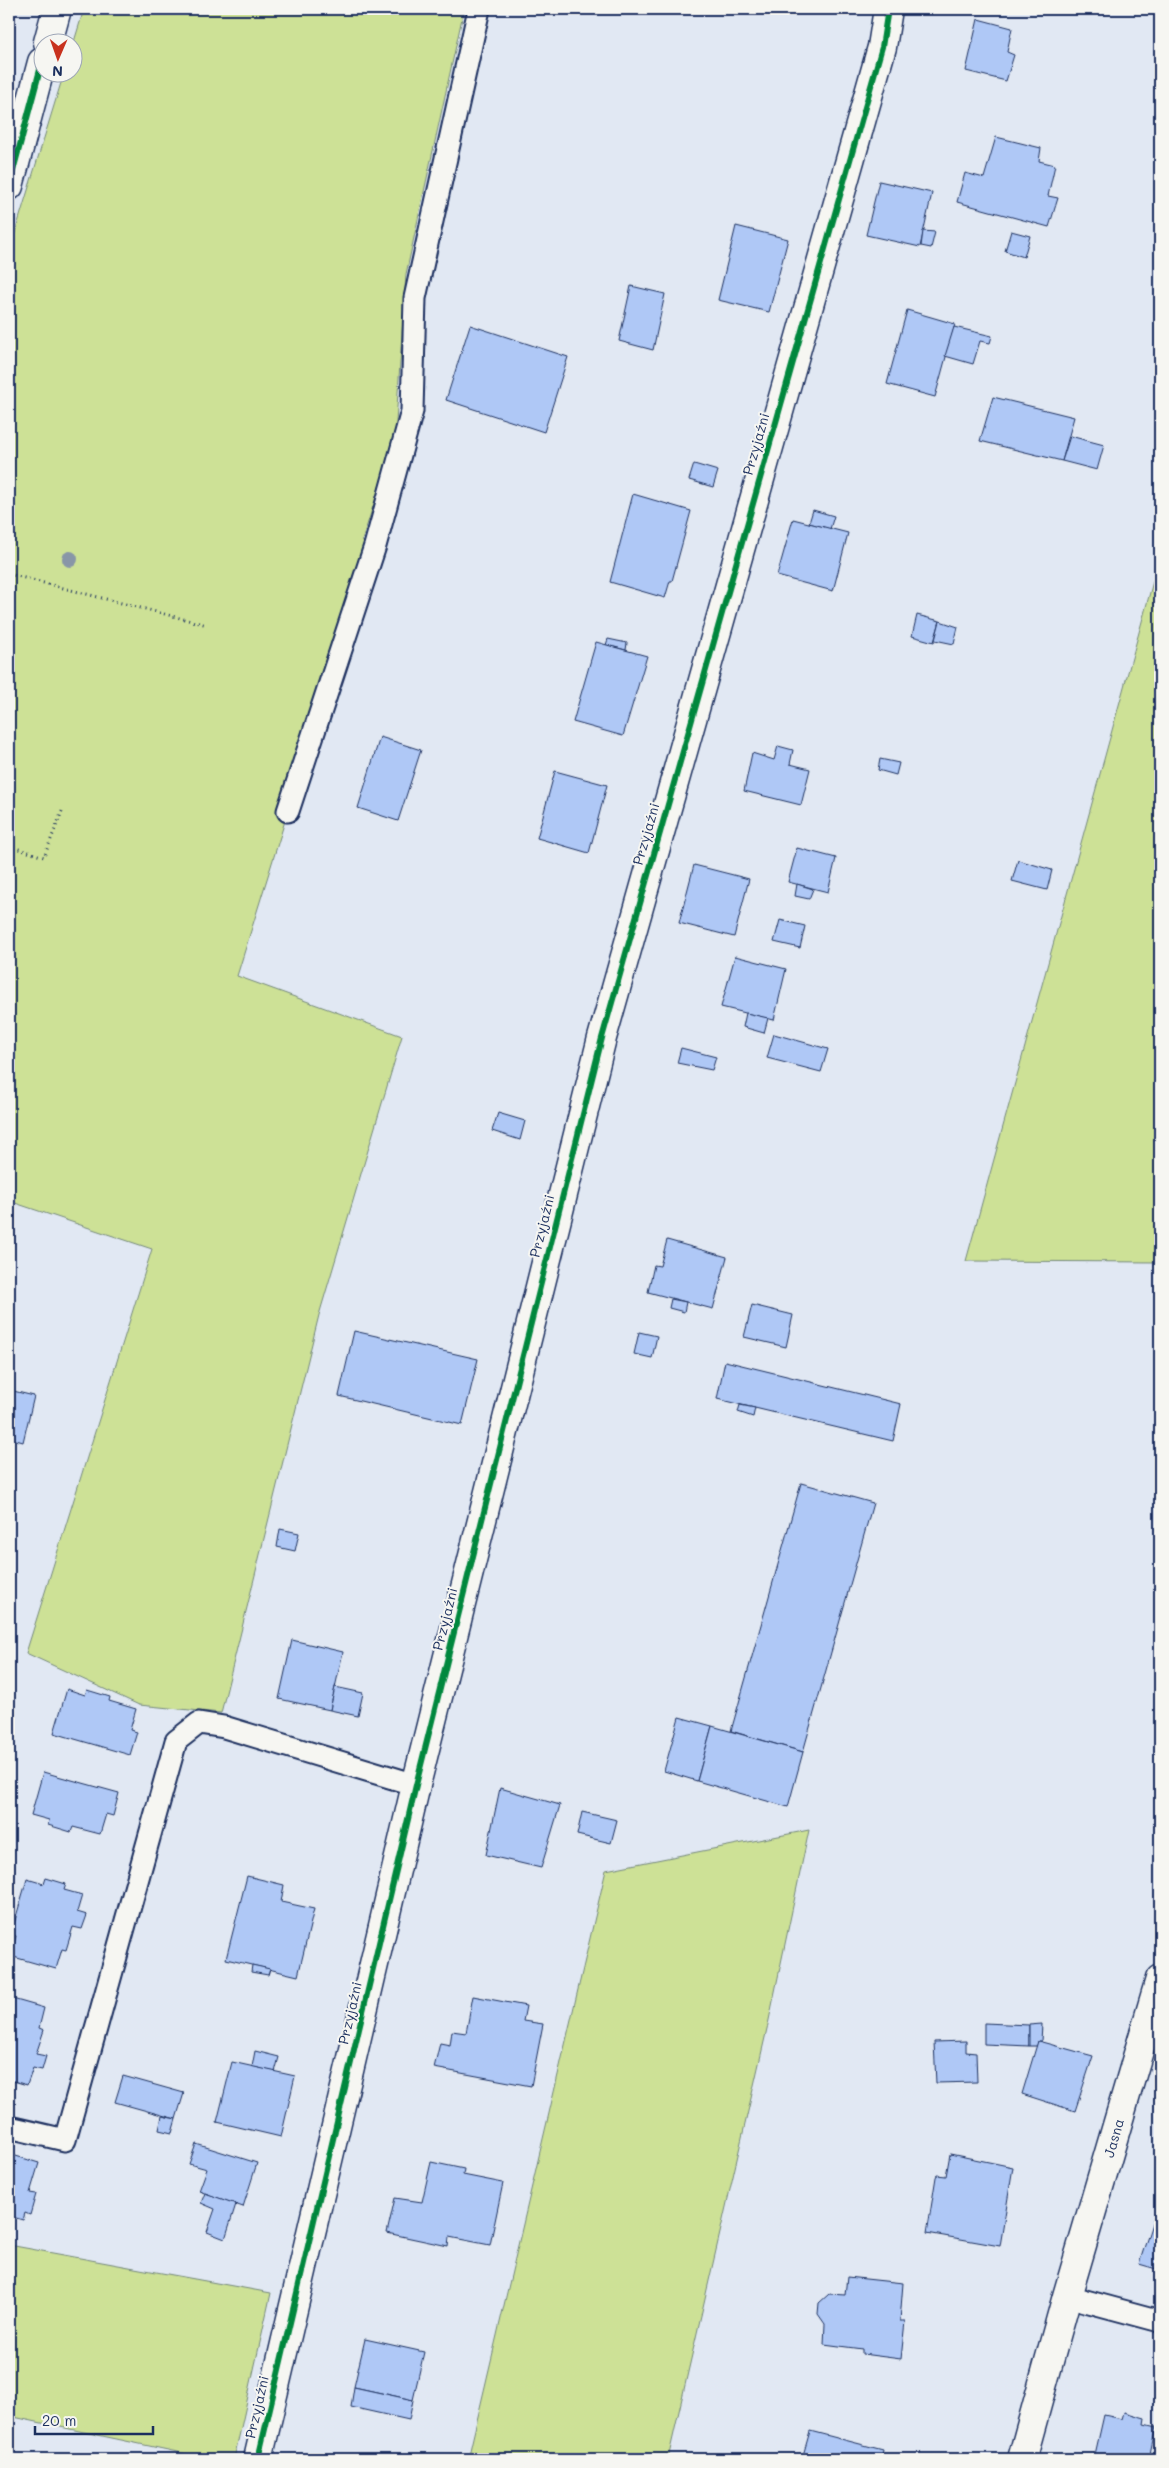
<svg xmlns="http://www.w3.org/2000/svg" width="1169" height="2468" viewBox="0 0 1169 2468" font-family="Mali,sans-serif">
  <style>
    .green { fill: #cde196; stroke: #74887a }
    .building { fill: #afc8f6; stroke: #1b2f5e }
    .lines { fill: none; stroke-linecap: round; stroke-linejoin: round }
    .lane-casing { stroke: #1b2f5e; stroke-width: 25 }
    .street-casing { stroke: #1b2f5e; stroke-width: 31 }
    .path { stroke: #1b2f5e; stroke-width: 3; stroke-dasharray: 1 4; stroke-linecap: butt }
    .lane { stroke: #f6f6f2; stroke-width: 21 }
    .street { stroke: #f6f6f2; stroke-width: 28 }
    .cycleway-casing { stroke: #f6f6f2; stroke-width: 9 }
    .cycleway { stroke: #00873e; stroke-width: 6 }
    .tree { fill: #8896a7 }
    .labels { text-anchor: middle; stroke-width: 4; stroke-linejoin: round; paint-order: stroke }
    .street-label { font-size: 14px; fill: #1b2f5e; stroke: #f6f6f2 }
  </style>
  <rect width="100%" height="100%" fill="#e1e8f3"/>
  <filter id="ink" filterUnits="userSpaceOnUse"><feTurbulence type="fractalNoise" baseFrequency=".02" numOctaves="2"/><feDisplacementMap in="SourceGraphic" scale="10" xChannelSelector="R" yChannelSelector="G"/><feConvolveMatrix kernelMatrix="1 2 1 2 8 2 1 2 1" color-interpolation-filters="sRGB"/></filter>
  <g filter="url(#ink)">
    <g class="green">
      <polygon points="84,9 464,9 406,274 395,437 362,541 375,546 288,811 237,976 402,1036 319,1315 221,1713 139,1705 26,1653 152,1249 9,1201 9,252 64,73 72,72 73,45"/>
      <polygon points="1160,556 1160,1262 966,1261"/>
      <polygon points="809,1830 769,2020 668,2459 468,2459 606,1870"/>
      <polygon points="9,2245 271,2293 234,2459 210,2459 9,2416"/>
    </g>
    <g class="building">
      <polygon points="978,19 1012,28 1007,52 1014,55 1006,81 966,71"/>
      <polygon points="996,137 1041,148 1039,161 1055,165 1048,196 1058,198 1049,227 957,202 965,173 984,178"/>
      <polygon points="879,181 932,193 920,247 866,235"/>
      <polygon points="736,226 788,239 769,312 718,300"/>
      <polygon points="923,231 935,232 931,248 921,246"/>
      <polygon points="1011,231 1030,236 1024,257 1005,251"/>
      <polygon points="631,286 665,294 653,350 619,341"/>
      <polygon points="907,310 955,324 935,397 887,384"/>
      <polygon points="470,325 568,357 544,432 446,400"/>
      <polygon points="954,327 992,336 990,343 980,341 973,364 945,356"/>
      <polygon points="993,397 1074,417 1062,461 980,441"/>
      <polygon points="1070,436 1104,445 1097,470 1062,461"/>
      <polygon points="694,464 718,471 713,487 689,480"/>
      <polygon points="633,494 691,511 672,581 670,581 665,598 610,582"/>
      <polygon points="813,510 834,516 830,529 809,523"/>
      <polygon points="793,519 848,533 833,591 777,576"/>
      <polygon points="917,615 940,621 934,642 912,636"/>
      <polygon points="940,621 958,627 954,644 935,640"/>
      <polygon points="608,639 627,643 626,650 606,645"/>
      <polygon points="596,642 647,656 623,736 573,722"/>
      <polygon points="380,737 421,750 398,821 358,808"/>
      <polygon points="778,746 793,750 790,764 810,769 801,805 744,791 752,753 774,760"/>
      <polygon points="880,759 899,763 896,775 878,770"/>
      <polygon points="555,771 607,785 589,853 537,838"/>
      <polygon points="797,848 836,858 828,892 788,882"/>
      <polygon points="1018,860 1052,870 1047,890 1012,881"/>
      <polygon points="694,865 749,879 734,937 679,923"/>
      <polygon points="797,884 813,889 809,899 795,896"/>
      <polygon points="780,920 805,926 800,948 774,942"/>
      <polygon points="735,956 786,969 774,1020 721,1007"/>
      <polygon points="746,1013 768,1018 764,1033 743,1027"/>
      <polygon points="774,1034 828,1049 821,1072 767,1058"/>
      <polygon points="681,1048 716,1057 712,1070 677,1063"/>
      <polygon points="498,1113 525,1121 520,1140 492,1131"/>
      <polygon points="667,1240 727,1257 713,1309 648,1292 654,1265 660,1266"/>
      <polygon points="671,1299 686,1302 684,1312 669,1308"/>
      <polygon points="752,1305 793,1315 786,1347 744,1337"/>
      <polygon points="354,1331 478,1359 462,1425 339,1396"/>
      <polygon points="639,1332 657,1336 652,1358 634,1354"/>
      <polygon points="725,1361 901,1404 893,1441 717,1399"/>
      <polygon points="9,1390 34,1396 23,1442 9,1438"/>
      <polygon points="740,1405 755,1408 753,1417 738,1412"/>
      <polygon points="801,1483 873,1503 803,1752 731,1731"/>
      <polygon points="280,1529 299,1533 295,1551 277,1547"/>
      <polygon points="292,1640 343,1652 330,1710 279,1699"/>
      <polygon points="335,1687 363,1693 358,1716 330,1710"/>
      <polygon points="67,1689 85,1695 87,1690 110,1697 109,1701 136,1709 130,1730 137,1732 130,1755 54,1733"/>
      <polygon points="679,1717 712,1726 697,1781 664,1771"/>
      <polygon points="712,1726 803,1752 788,1807 697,1781"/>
      <polygon points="43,1772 119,1793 113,1816 106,1814 100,1834 73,1827 71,1832 48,1825 49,1820 31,1815"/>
      <polygon points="500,1788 560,1805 541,1868 486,1855"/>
      <polygon points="582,1812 617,1820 611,1843 577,1835"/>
      <polygon points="247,1876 284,1885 281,1902 314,1909 298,1976 226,1959"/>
      <polygon points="46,1878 66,1884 64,1890 82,1895 77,1912 87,1915 82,1929 73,1927 66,1950 62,1949 56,1969 10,1956 16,1936 11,1934 27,1879 44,1884"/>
      <polygon points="252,1965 270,1969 268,1975 251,1972"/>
      <polygon points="473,1996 526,2006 523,2021 543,2024 531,2086 434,2068 440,2043 450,2045 452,2031 466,2033"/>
      <polygon points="9,1998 44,2008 39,2028 44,2030 36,2054 46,2056 42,2070 33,2068 27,2085 10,2080 9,2084"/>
      <polygon points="984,2023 1029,2025 1029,2046 984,2044"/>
      <polygon points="1042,2024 1041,2041 1038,2041 1037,2046 1029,2046 1029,2025"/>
      <polygon points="966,2041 966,2052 976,2053 977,2082 936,2083 934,2042"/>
      <polygon points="1038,2041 1093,2056 1075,2111 1022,2094"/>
      <polygon points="255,2051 279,2057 275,2072 252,2067"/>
      <polygon points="232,2062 295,2076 281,2137 217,2122"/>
      <polygon points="123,2076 184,2093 176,2119 115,2102"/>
      <polygon points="162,2116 176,2119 172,2133 159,2130"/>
      <polygon points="196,2144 257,2163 243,2207 199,2191 207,2169 189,2164"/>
      <polygon points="9,2154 39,2163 30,2193 36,2194 30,2215 25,2213 23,2220 9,2216"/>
      <polygon points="950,2154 1013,2167 1000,2246 927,2233 936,2177 937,2175 946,2176"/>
      <polygon points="431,2162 464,2169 463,2175 503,2183 490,2245 449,2237 448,2246 387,2233 395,2198 422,2202"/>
      <polygon points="205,2193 236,2204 225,2239 207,2232 215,2209 201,2203"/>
      <polygon points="1155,2214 1160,2216 1160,2270 1139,2264"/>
      <polygon points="847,2277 903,2283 900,2321 905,2321 901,2359 862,2354 862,2349 824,2344 825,2324 818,2314 819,2303 829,2294 845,2295"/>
      <polygon points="365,2339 424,2352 413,2400 354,2387"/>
      <polygon points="354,2387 413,2400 409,2420 351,2407"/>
      <polygon points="1124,2412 1145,2418 1144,2424 1156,2427 1149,2459 1094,2459 1104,2415 1122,2419"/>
      <polygon points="810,2431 883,2450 881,2459 802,2459"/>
    </g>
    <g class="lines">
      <g class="lane-casing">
        <g id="lane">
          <polyline points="288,811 375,546 412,411 415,298 479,9"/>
          <polyline points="9,2127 65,2140 176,1741 199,1723 224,1727 416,1785"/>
          <polyline points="1067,2296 1160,2321"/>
        </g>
      </g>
      <g class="street-casing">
        <g id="street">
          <polyline points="48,42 57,9"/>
          <polyline points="9,186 42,62"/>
          <polyline points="258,2459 416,1785 602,1038 882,47 888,9"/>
          <polyline points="1022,2459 1067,2296 1160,1979"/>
        </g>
      </g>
      <g class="path">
        <polyline points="9,574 207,625"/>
        <polyline points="9,846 44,857 63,809"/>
      </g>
      <use href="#lane" class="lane"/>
      <use href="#street" class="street"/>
      <g class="cycleway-casing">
        <g id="cycleway">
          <polyline points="9,186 42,62"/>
          <polyline points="258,2459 416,1785 602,1038 882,47 888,9"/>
        </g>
      </g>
      <use href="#cycleway" class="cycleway"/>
    </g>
    <circle class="tree" cx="70" cy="559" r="8"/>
  </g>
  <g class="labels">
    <g class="street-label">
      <text transform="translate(756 444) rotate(-74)" y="5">Przyjaźni</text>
      <text transform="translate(646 834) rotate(-74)" y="5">Przyjaźni</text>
      <text transform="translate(542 1226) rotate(-76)" y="5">Przyjaźni</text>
      <text transform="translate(445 1619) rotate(-76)" y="5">Przyjaźni</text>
      <text transform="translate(350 2013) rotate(-77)" y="5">Przyjaźni</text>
      <text transform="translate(1114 2138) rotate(-74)" y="5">Jasna</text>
      <text transform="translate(257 2407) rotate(-77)" y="5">Przyjaźni</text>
    </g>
  </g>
  <rect width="1169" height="2468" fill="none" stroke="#f6f6f2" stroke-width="30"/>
  <rect x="15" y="15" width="1139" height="2438" fill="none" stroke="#1b2f5e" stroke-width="2" filter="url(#ink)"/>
  <g transform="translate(58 58) rotate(182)"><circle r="24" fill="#f6f6f2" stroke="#9ea6b7"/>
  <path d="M0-4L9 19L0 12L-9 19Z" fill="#c8321e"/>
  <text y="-8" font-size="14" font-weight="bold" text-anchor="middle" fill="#1b2f5e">N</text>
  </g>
  <path d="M35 2426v8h118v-8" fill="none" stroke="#1b2f5e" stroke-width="2.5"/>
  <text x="42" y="2426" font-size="15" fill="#1b2f5e" stroke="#f6f6f2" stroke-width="4" paint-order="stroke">20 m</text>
</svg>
